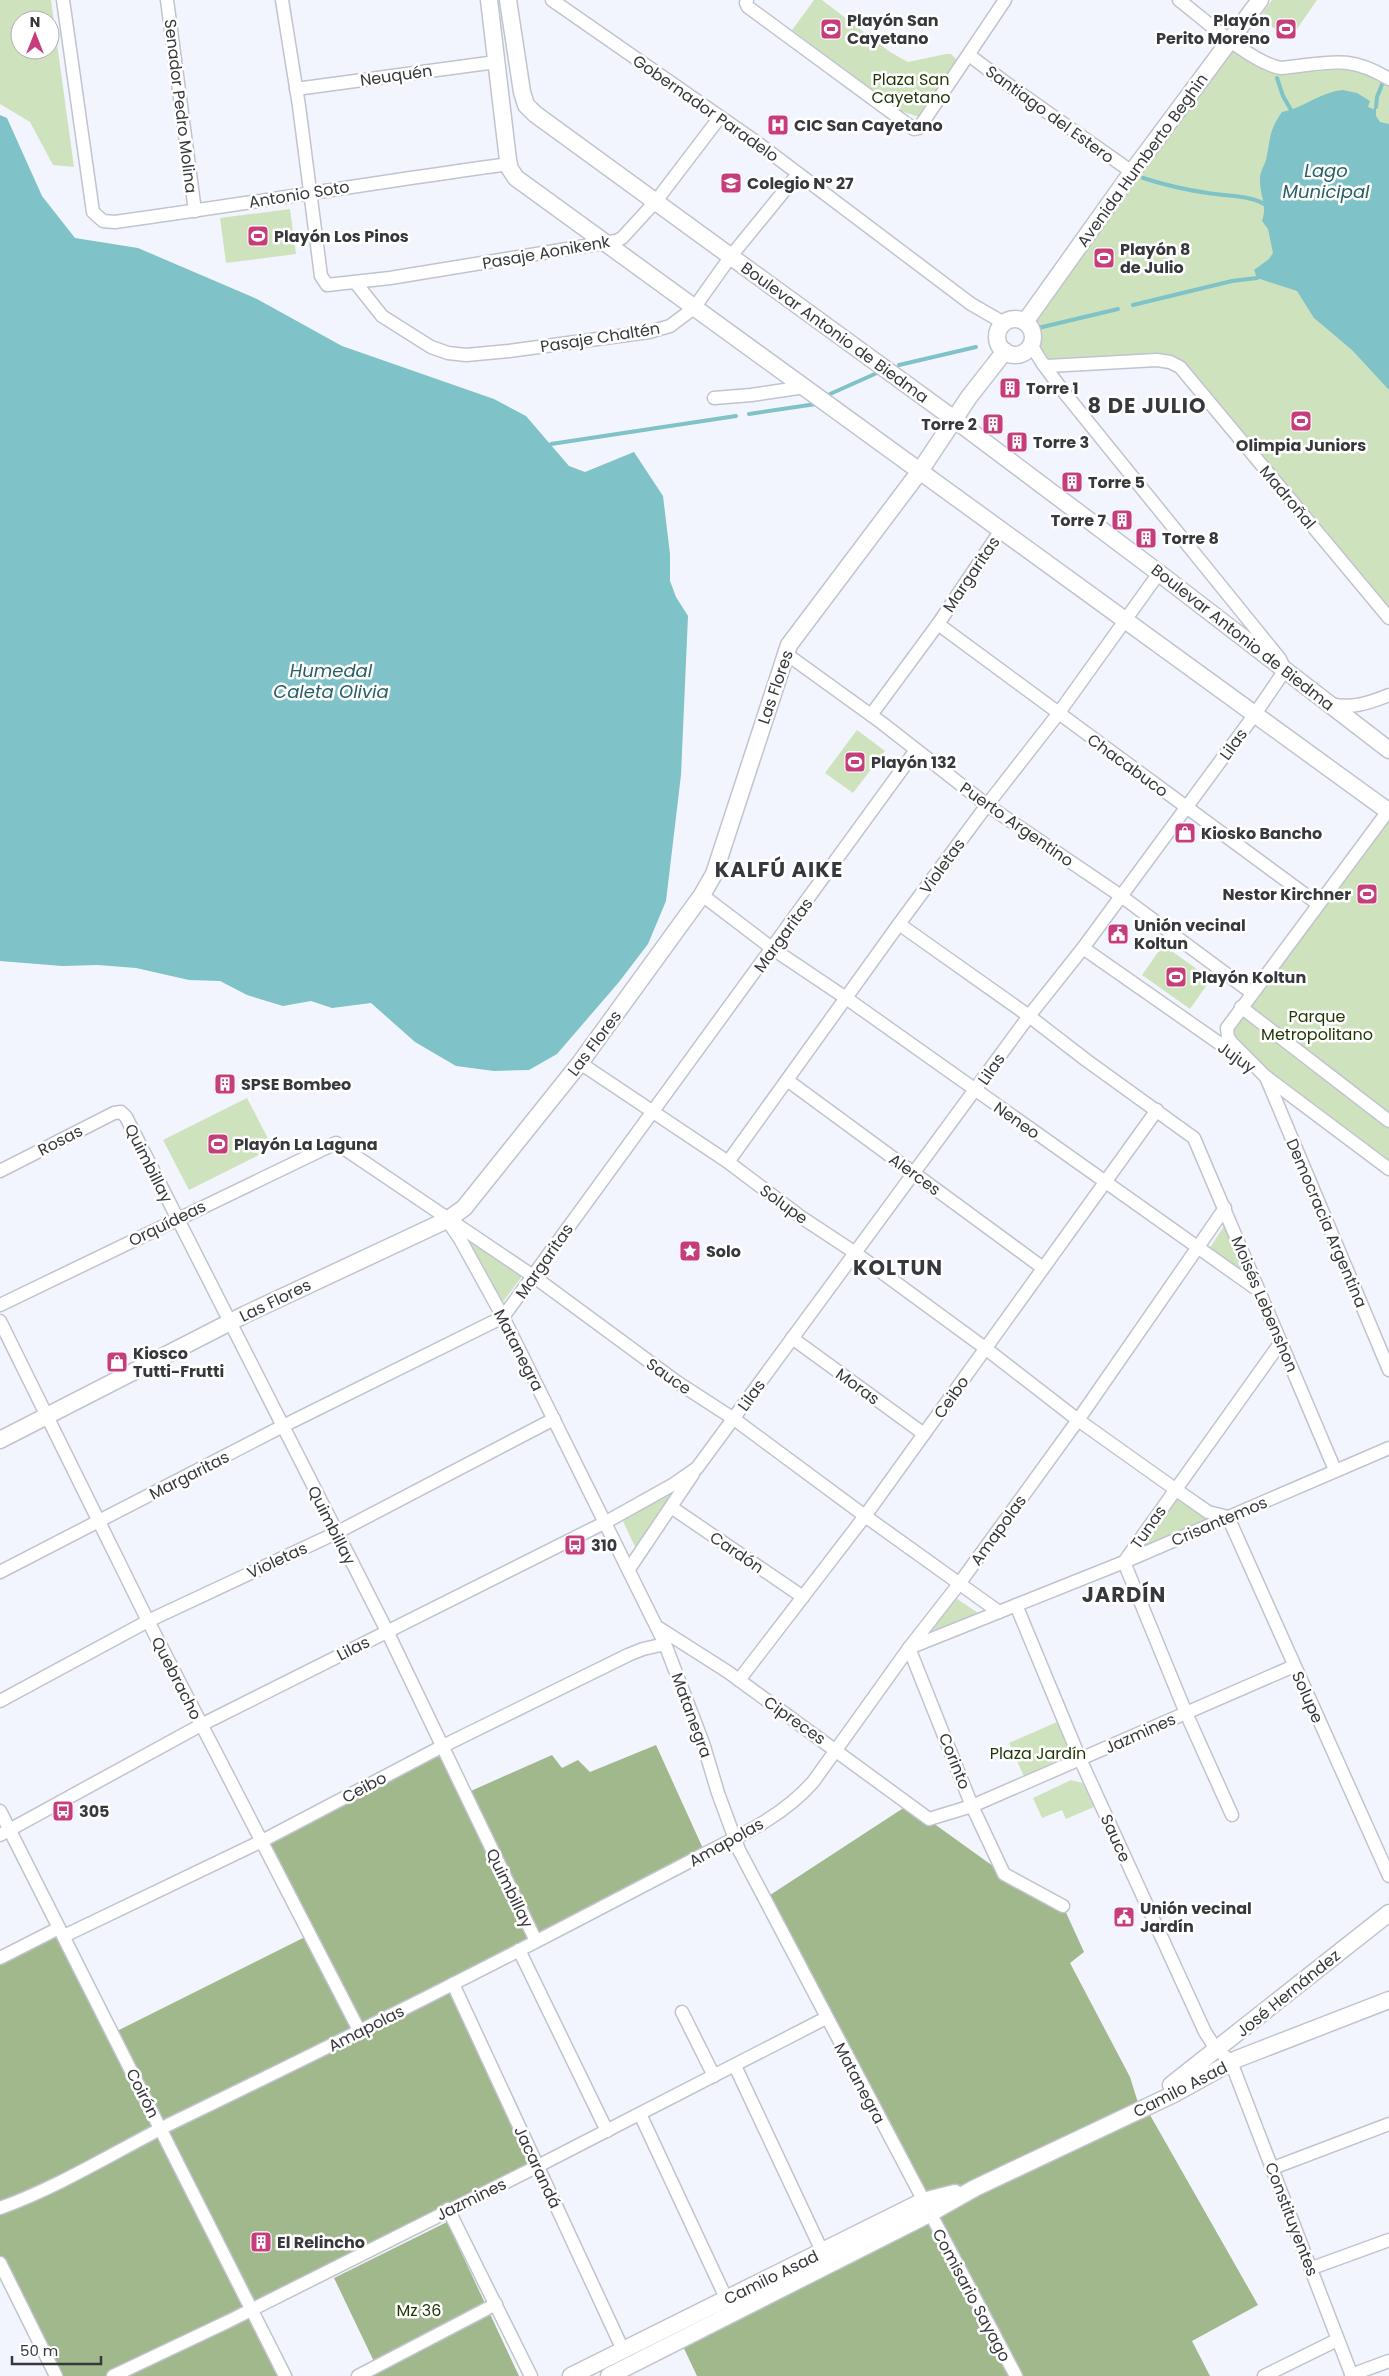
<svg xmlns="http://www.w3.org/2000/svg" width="1389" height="2376" viewBox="0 0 1389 2376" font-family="Poppins,sans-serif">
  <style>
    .green { fill: #cee3bd; fill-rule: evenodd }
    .forest { fill: #a0b88b }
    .water { fill: #7fc2c7 }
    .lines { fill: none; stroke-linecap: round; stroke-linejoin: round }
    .stream { stroke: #7fc2c7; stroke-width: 4 }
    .minor-casing { stroke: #c0c4ce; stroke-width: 15 }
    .tertiary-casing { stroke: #c0c4ce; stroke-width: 19 }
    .minor { stroke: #fff; stroke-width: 12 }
    .tertiary { stroke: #fff; stroke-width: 16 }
    .labels { text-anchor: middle; stroke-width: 5; stroke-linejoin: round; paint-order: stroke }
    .poi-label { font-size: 16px; font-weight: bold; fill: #36383c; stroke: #fff; text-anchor: start }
    .street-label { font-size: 16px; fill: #36383c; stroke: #fff }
    .park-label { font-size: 16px; fill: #1f3503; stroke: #fff }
    .water-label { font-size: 18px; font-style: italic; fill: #275f63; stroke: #fff }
    .district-label { font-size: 21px; font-weight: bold; letter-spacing: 1px; fill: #36383c; stroke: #fff }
  </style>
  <rect width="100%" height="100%" fill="#f2f5fe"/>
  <g class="green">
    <path d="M0,0H51L74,167L53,165L30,122L0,104ZM20,20H50V50H20Z"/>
    <polygon points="814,0 822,0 890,52 908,62 946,54 951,54 959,62 924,114 919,117 901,111 792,30"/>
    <polygon points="1272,0 1317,0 1290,39 1259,18"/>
    <polygon points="1231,40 1271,66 1324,62 1389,79 1389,618 1170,362 1048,366 1033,340 1029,325"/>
    <polygon points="290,209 296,254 226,263 220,218"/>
    <polygon points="857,730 885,751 853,793 825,773"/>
    <polygon points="1389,809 1389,1169 1232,1043 1230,1022"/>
    <polygon points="1163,945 1211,979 1190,1009 1142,975"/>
    <polygon points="247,1098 273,1148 189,1190 163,1140"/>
    <polygon points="1226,1223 1248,1276 1209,1249"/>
    <polygon points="456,1231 523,1275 500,1306"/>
    <polygon points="678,1486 636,1549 622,1519"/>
    <polygon points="1174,1496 1199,1514 1213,1518 1139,1548"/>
    <polygon points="956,1598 978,1613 931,1631"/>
    <polygon points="1057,1722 1069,1752 1066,1763 1026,1781 1009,1743"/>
    <polygon points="1071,1780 1083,1783 1094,1807 1066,1819 1062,1810 1042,1818 1033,1798"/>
  </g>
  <g class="forest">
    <polygon points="656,1745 705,1853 453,1984 538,2166 251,2310 285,2376 56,2376 0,2263 0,1958 59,1928 113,2033 309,1935 260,1842 441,1747 464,1794 552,1755 562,1768 578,1760 590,1772"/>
    <polygon points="908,1805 1004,1874 1063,1906 1084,1952 1070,1963 1130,2077 1140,2109 1150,2115 1258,2305 1192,2341 1210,2376 697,2376 680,2340 929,2214 764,1899"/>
    <polygon points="447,2222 519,2376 371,2376 379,2372 334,2278"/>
  </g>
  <g class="water">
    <path d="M1343,90L1357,93L1370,101L1368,107L1373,109L1376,107V116L1380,122L1389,124V390L1352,350L1314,318L1297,291L1257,278L1254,270L1269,259L1273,253L1268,229L1262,221C1268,204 1259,195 1260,178C1260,172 1264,166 1266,160C1271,138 1268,132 1282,112C1304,108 1320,92 1343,90Z"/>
    <polygon points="0,115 7,118 42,196 75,238 138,248 257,299 342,346 494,399 526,416 569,466 585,472 634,452 663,496 670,554 670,581 676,597 688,616 681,775 666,901 648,944 619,982 557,1054 529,1070 494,1071 456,1066 415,1042 371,1003 332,1008 311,1001 283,1006 247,995 220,981 189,980 136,968 98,965 62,966 0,961"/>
  </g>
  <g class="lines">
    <g class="stream">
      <polyline points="1277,78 1283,96 1291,110"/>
      <polyline points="1376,107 1377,97 1383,82"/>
      <path d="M1143,178C1165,185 1186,190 1208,193C1227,196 1248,195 1264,204"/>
      <polyline points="1133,305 1232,281 1257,278"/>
      <polyline points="1038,328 1118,309"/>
      <polyline points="899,365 976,347"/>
      <polyline points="830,394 877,373"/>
      <polyline points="749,414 816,404"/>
      <polyline points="551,444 736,416"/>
    </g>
    <g class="minor-casing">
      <g id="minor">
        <path d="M63,0L93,212L103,221L115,222C246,204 377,182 509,164"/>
        <polyline points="167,0 195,211"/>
        <polyline points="282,0 299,106 321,276 327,285 390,278 616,241 622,238 656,201 720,117"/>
        <polyline points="552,0 759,144 971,304 1004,323"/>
        <polyline points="747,0 746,3 748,7 914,129 919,128 1005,0"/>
        <path d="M1179,0C1204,19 1251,63 1281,68C1326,64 1347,53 1389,79"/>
        <polyline points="969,55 1006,83 1132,172"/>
        <polyline points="296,89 496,62"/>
        <polyline points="355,282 382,316 431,347 448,353 466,355 509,351 649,332 670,326 694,308 731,256 798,174"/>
        <polyline points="1043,364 1048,366 1157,360 1170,362 1180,367 1389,618"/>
        <polyline points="714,398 751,395 805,387"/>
        <polyline points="938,624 1318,904"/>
        <polyline points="785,653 882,723 987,805 1121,896 1252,993"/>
        <path d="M1331,704C1352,709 1369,703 1389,695"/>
        <polyline points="871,715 938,624 1001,530"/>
        <polyline points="1388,811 1227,1028 1228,1037 1232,1043 1266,1077 1389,1370"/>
        <polyline points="702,895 773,949 846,998 1258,1290"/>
        <polyline points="899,924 1029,1016 1086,1060 1194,1138 1335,1470"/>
        <polyline points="1083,948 1239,1057"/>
        <polyline points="1241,1007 1389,1121"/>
        <polyline points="580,1063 728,1162 801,1217 854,1252 985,1348 1078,1420 1175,1489 1208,1512 1228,1517"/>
        <polyline points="1265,1076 1389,1169"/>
        <polyline points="787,1080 1043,1268"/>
        <polyline points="728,1162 899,924 987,805 1058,714 1159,573"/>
        <polyline points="0,1171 114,1113 121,1112 126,1117 387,1631 536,1941"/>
        <polyline points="447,1220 460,1239 503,1317 665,1644 703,1743 718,1793 739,1850 1016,2376"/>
        <polyline points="0,1305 336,1143 533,1276 677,1382 734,1419 865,1516 999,1612"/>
        <polyline points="0,1321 148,1621 360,2032"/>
        <polyline points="792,1338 924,1434"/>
        <polyline points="671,1507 803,1597"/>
        <polyline points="1228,1517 1389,1876"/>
        <polyline points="629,1569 693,1474"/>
        <polyline points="0,1572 281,1427 503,1317 916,750"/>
        <polyline points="1016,1605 1080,1759 1205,2032 1214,2046 1231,2062 1352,2376"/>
        <polyline points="659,1628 728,1672 929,1819 972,1806 1294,1666"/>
        <polyline points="739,1680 865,1516 1157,1110"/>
        <polyline points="0,1701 148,1621 336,1533 554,1419"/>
        <polyline points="0,1811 285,2376"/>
        <polyline points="1232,1815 1186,1713 1124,1562 1281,1342"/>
        <polyline points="0,1835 201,1725 606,1522 674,1484 697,1468 1029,1016 1083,948 1255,714 1285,670 1280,659 1063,391 1043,364 1031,345"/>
        <polyline points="1063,1906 1004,1874 972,1806 909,1648 1124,1562 1389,1448"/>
        <polyline points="64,1936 260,1842 441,1747 628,1655 643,1649 665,1644"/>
        <polyline points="519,1950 607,2131"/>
        <polyline points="0,1958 59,1928"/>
        <polyline points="453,1984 623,2350"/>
        <polyline points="682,2012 714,2076"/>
        <polyline points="735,2066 822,2251"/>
        <polyline points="640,2114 726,2298"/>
        <polyline points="1273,2168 1389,2124"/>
        <path d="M0,2208C61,2186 116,2151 174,2122C313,2055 451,1986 587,1915C626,1895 664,1875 702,1855C742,1835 783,1816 813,1782L909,1648L959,1584L1078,1420L1225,1208"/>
        <polyline points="448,2209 531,2376"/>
        <polyline points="0,2263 56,2376"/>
        <polyline points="1312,2268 1389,2240"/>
        <polyline points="1351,2375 1389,2361"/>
        <polyline points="113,2376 229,2321 538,2166 826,2018"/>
        <polyline points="358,2376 496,2304"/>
        <polyline points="1264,2376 1337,2340"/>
      </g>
    </g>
    <g class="tertiary-casing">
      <g id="tertiary">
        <polyline points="489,0 508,160 510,169 516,178 1388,811 1389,809"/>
        <polyline points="508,0 522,92 526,105 535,114 954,419 1159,573 1389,750"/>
        <circle cx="1015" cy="337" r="18"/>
        <polyline points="1025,322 1132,172 1260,0"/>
        <polyline points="0,1440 244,1315 447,1220 464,1208 580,1063 702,895 714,874 789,645 920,471 969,397 1005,351"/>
        <polyline points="1171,2085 1389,1913"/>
        <polyline points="571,2376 923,2201 955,2193"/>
        <polyline points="609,2376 929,2214 975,2188 1174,2094 1237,2059 1389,2000"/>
      </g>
    </g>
    <use href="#minor" class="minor"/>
    <use href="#tertiary" class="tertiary"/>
  </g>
  <defs>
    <g id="stadium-square" transform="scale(1.125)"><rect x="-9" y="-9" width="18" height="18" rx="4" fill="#c53d7a" stroke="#fff"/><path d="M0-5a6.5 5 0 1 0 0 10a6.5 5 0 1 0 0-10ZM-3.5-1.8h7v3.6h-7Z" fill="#fff"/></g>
    <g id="hospital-square" transform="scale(1.125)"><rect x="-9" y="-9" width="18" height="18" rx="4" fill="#c53d7a" stroke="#fff"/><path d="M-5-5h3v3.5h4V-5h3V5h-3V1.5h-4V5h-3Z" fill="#fff"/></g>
    <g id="school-square" transform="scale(1.125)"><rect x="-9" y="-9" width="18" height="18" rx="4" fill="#c53d7a" stroke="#fff"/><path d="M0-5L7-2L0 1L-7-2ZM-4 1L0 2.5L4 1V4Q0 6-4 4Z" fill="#fff"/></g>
    <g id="building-square" transform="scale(1.125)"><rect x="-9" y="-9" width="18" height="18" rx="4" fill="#c53d7a" stroke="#fff"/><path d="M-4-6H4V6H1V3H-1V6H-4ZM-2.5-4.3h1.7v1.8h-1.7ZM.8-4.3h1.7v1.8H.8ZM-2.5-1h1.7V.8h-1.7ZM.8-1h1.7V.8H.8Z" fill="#fff"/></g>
    <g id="shop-square" transform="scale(1.125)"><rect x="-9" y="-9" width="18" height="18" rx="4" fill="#c53d7a" stroke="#fff"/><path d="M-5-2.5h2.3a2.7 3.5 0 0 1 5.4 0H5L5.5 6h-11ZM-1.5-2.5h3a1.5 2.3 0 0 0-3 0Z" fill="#fff"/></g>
    <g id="civic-square" transform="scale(1.125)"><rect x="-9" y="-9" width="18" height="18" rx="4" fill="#c53d7a" stroke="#fff"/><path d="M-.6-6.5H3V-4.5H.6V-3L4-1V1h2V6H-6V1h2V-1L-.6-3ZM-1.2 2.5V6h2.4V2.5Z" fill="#fff"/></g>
    <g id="sight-square" transform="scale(1.125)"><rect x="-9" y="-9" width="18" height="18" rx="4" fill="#c53d7a" stroke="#fff"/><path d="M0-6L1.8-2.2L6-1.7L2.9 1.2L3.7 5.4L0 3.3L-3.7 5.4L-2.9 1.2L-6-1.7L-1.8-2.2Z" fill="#fff"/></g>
    <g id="bus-square" transform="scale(1.125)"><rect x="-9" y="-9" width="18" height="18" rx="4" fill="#c53d7a" stroke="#fff"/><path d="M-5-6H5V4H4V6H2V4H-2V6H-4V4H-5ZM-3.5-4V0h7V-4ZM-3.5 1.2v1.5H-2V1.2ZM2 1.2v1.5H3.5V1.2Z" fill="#fff"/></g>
  </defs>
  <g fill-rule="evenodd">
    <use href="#stadium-square" x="831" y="29"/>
    <use href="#stadium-square" x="1286" y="29"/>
    <use href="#hospital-square" x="778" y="125"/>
    <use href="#school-square" x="731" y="183"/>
    <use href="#stadium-square" x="258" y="236"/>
    <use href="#stadium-square" x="1104" y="258"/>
    <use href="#building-square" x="1010" y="388"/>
    <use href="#stadium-square" x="1301" y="421"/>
    <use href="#building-square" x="993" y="424"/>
    <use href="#building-square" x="1017" y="442"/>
    <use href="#building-square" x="1072" y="482"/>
    <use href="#building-square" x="1122" y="520"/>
    <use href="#building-square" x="1146" y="538"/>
    <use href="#stadium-square" x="855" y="762"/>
    <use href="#shop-square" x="1185" y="833"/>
    <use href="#stadium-square" x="1367" y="894"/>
    <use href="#civic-square" x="1118" y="934"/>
    <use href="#stadium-square" x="1176" y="977"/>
    <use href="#building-square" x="225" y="1084"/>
    <use href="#stadium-square" x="218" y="1144"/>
    <use href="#sight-square" x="690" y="1251"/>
    <use href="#shop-square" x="117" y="1362"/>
    <use href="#bus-square" x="575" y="1545"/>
    <use href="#bus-square" x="63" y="1811"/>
    <use href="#civic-square" x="1124" y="1917"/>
    <use href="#building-square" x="261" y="2242"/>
  </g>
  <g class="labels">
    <g class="poi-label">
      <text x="847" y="26">Playón San<tspan x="847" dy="18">Cayetano</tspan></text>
      <text x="1270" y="26" text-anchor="end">Playón<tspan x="1270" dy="18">Perito Moreno</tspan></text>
      <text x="794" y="131">CIC San Cayetano</text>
      <text x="747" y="189">Colegio Nº 27</text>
      <text x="274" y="242">Playón Los Pinos</text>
      <text x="1120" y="255">Playón 8<tspan x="1120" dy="18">de Julio</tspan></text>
      <text x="1026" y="394">Torre 1</text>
      <text x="977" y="430" text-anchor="end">Torre 2</text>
      <text x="1033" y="448">Torre 3</text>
      <text x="1301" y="451" text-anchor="middle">Olimpia Juniors</text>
      <text x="1088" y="488">Torre 5</text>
      <text x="1106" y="526" text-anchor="end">Torre 7</text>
      <text x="1162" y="544">Torre 8</text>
      <text x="871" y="768">Playón 132</text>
      <text x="1201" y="839">Kiosko Bancho</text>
      <text x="1351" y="900" text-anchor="end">Nestor Kirchner</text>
      <text x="1134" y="931">Unión vecinal<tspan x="1134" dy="18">Koltun</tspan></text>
      <text x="1192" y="983">Playón Koltun</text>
      <text x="241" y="1090">SPSE Bombeo</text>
      <text x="234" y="1150">Playón La Laguna</text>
      <text x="706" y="1257">Solo</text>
      <text x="133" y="1359">Kiosco<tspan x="133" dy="18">Tutti-Frutti</tspan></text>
      <text x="591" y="1551">310</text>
      <text x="79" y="1817">305</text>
      <text x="1140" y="1914">Unión vecinal<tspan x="1140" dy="18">Jardín</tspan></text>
      <text x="277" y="2248">El Relincho</text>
    </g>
    <g class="street-label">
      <text transform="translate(396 75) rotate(-8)" y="6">Neuquén</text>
      <text transform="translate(181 106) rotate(83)" y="6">Senador Pedro Molina</text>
      <text transform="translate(706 108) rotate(35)" y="6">Gobernador Paradelo</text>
      <text transform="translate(1050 114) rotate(36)" y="6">Santiago del Estero</text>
      <text transform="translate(1142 160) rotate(-54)" y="6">Avenida Humberto Beghin</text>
      <text transform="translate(299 194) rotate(-9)" y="6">Antonio Soto</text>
      <text transform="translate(546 252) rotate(-10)" y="6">Pasaje Aonikenk</text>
      <text transform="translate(835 332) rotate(36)" y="6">Boulevar Antonio de Biedma</text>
      <text transform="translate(600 337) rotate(-9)" y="6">Pasaje Chaltén</text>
      <text transform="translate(1288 497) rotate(50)" y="6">Madroñal</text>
      <text transform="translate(971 574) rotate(-56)" y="6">Margaritas</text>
      <text transform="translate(1243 637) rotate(38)" y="6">Boulevar Antonio de Biedma</text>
      <text transform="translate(775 687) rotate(-71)" y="6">Las Flores</text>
      <text transform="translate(1233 744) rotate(-54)" y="6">Lilas</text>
      <text transform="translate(1128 765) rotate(36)" y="6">Chacabuco</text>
      <text transform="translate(1017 824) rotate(35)" y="6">Puerto Argentino</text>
      <text transform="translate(942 866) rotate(-54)" y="6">Violetas</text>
      <text transform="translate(783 935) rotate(-54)" y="6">Margaritas</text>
      <text transform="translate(594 1043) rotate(-53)" y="6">Las Flores</text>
      <text transform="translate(1237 1057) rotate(35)" y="6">Jujuy</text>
      <text transform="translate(991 1069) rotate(-55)" y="6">Lilas</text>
      <text transform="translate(1017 1120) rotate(35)" y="6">Neneo</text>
      <text transform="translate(60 1140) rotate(-27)" y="6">Rosas</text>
      <text transform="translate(149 1163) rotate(63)" y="6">Quimbillay</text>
      <text transform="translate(915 1174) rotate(36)" y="6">Alerces</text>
      <text transform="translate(784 1204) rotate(36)" y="6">Solupe</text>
      <text transform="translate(167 1223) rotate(-26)" y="6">Orquídeas</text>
      <text transform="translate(1327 1223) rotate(67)" y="6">Democracia Argentina</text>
      <text transform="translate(544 1261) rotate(-55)" y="6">Margaritas</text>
      <text transform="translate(275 1300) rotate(-26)" y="6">Las Flores</text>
      <text transform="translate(1265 1304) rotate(67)" y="6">Moisés Lebenshon</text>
      <text transform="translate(519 1350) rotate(63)" y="6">Matanegra</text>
      <text transform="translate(669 1376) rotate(35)" y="6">Sauce</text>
      <text transform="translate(858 1386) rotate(36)" y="6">Moras</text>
      <text transform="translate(751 1395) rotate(-54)" y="6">Lilas</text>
      <text transform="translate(951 1397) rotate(-55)" y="6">Ceibo</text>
      <text transform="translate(189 1475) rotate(-27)" y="6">Margaritas</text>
      <text transform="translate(1219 1521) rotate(-23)" y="6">Crisantemos</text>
      <text transform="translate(332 1525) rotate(63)" y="6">Quimbillay</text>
      <text transform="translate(1148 1527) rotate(-55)" y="6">Tunas</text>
      <text transform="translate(998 1530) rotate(-54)" y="6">Amapolas</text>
      <text transform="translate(737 1552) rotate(34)" y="6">Cardón</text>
      <text transform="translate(277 1560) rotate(-25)" y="6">Violetas</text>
      <text transform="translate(353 1648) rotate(-27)" y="6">Lilas</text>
      <text transform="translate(177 1678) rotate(63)" y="6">Quebracho</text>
      <text transform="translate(1308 1697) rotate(66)" y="6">Solupe</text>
      <text transform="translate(692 1715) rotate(70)" y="6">Matanegra</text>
      <text transform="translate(795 1720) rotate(35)" y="6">Cipreces</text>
      <text transform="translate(1140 1733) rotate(-24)" y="6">Jazmines</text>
      <text transform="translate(955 1761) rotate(68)" y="6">Corinto</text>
      <text transform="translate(364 1787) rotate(-28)" y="6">Ceibo</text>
      <text transform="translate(1116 1838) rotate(66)" y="6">Sauce</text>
      <text transform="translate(726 1842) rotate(-29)" y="6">Amapolas</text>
      <text transform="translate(510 1888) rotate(64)" y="6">Quimbillay</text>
      <text transform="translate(1288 1993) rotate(-39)" y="6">José Hernández</text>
      <text transform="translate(366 2028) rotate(-27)" y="6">Amapolas</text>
      <text transform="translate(860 2083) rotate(62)" y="6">Matanegra</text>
      <text transform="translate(1180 2089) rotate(-27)" y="6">Camilo Asad</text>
      <text transform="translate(143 2093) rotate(63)" y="6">Coirón</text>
      <text transform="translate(538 2167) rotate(65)" y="6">Jacarandá</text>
      <text transform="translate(471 2199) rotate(-26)" y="6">Jazmines</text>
      <text transform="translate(1292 2219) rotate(69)" y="6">Constituyentes</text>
      <text transform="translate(771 2277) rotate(-26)" y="6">Camilo Asad</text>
      <text transform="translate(972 2295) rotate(62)" y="6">Comisario Sayago</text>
    </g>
    <g class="park-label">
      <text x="911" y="85">Plaza San<tspan x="911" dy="18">Cayetano</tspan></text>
      <text x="1317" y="1022">Parque<tspan x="1317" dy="18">Metropolitano</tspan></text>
      <text x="1038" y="1759">Plaza Jardín</text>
      <text x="419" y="2316">Mz 36</text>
    </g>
    <g class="water-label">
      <text x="1326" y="177">Lago<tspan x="1326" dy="21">Municipal</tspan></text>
      <text x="331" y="677">Humedal<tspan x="331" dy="21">Caleta Olivia</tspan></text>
    </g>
    <g class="district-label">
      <text x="1147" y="413">8 DE JULIO</text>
      <text x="779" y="877">KALFÚ AIKE</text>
      <text x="898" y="1275">KOLTUN</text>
      <text x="1124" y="1602">JARDÍN</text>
    </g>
  </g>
  <g transform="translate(35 35)"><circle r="24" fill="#ffffff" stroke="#afafb1"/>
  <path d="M0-4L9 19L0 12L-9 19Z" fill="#c53d7a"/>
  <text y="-8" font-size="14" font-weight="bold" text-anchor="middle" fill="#36383c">N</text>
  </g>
  <path d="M12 2356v8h89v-8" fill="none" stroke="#36383c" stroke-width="2.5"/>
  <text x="20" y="2356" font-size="15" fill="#36383c" stroke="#ffffff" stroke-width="4" paint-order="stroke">50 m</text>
</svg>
